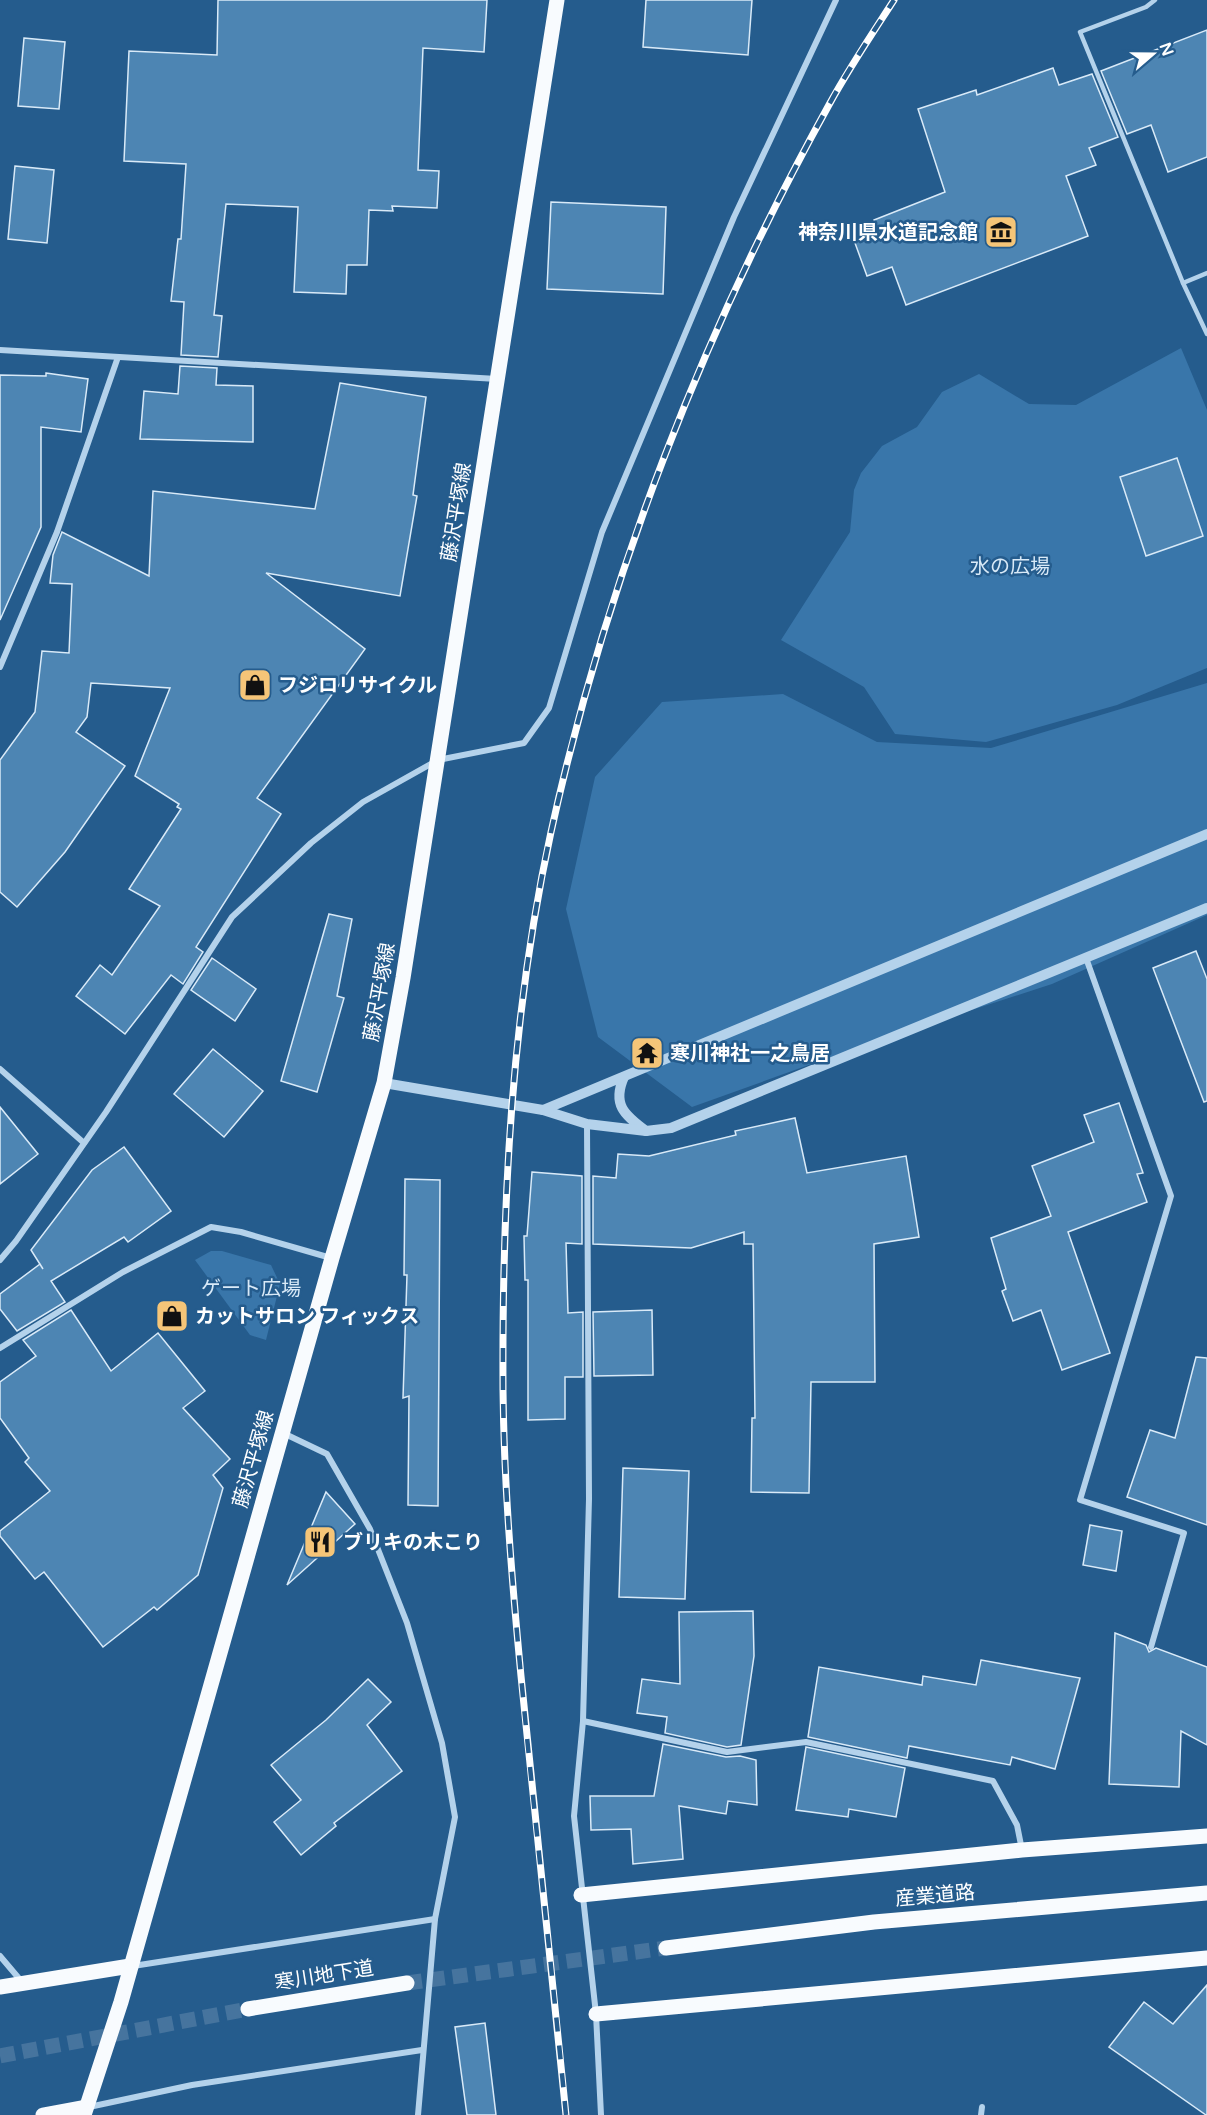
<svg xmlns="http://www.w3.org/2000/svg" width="1207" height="2115" viewBox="0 0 1207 2115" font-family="'Varela Round','Noto Sans JP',sans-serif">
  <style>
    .green { fill: #3976aa }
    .building { fill: #4d85b3; stroke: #d9eaf8; stroke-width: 1.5 }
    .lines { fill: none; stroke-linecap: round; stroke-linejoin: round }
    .primary-tunnel { stroke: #46749e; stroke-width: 15; stroke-dasharray: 15 8; stroke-linecap: butt }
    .service { stroke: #b4d2eb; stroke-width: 4.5 }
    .minor { stroke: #b4d2eb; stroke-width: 6 }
    .tertiary { stroke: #b4d2eb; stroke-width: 10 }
    .primary { stroke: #f8fbfe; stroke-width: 15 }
    .rail-casing { stroke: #fff; stroke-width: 7 }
    .rail { stroke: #255c8d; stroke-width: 4.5; stroke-dasharray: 14; stroke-linecap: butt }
    .labels { text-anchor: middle; stroke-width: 5; stroke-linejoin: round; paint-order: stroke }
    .poi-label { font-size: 20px; font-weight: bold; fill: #fff; stroke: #255c8d; text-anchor: start }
    .street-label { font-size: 20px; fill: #fff; stroke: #255c8d }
    .park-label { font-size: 20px; fill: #d9eaf8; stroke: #255c8d }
  </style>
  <rect width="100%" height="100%" fill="#255c8d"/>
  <g class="green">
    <polygon points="1181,348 1207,410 1207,668 1117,705 986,742 895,734 864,687 781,640 850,532 854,490 861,473 882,446 917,427 942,392 979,374 1029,404 1076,405"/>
    <polygon points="1207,683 1207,915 1052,984 873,1042 692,1107 598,1037 566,909 595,777 662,702 783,694 877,742 991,748"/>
    <polygon points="211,1251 222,1251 271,1265 280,1284 266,1340 250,1335 195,1260"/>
  </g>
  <g class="building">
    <polygon points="218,0 487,0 484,52 423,48 418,170 439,171 437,208 392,206 393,211 369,210 367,265 347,265 346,294 294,292 298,207 226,204 214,315 222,316 218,357 181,355 184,302 171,301 178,239 181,239 186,164 124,161 129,51 217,55"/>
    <polygon points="646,0 752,0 748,55 643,47"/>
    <polygon points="1207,30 1207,157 1168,172 1151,125 1127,134 1101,71"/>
    <polygon points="24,38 65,42 59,109 18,106"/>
    <polygon points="1053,68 1059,85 1092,74 1118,137 1089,148 1096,165 1066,176 1088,236 906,305 892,267 867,276 851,232 875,224 874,220 945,192 918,109 976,90 977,95"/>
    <polygon points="15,166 54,170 47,243 8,239"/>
    <polygon points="551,202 666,207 663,294 547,289"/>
    <polygon points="180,366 217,368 216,385 253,386 253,442 140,439 144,391 178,394"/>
    <polygon points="46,373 88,379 81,432 41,427 41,527 0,620 0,375 46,376"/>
    <polygon points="340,383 426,397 413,495 417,496 400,596 266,573 365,649 257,798 281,814 196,947 203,952 183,984 171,975 125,1034 76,996 100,965 112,975 160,906 129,889 181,809 177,807 179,804 135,776 170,688 91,683 87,717 76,732 125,766 65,852 17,907 0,892 0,760 35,712 42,651 69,653 72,584 50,583 53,555 62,532 149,576 153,491 315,509"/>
    <polygon points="1177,458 1203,536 1146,556 1120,477"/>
    <polygon points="329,914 352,919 337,996 344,998 317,1092 281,1081"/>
    <polygon points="1196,951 1207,979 1207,1101 1204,1102 1153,968"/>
    <polygon points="212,958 256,989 235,1021 191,990"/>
    <polygon points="213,1049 263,1091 224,1137 174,1094"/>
    <polygon points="1119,1103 1143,1173 1137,1174 1147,1202 1068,1232 1110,1353 1062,1370 1041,1310 1013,1321 1002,1291 1006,1289 991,1238 1051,1216 1032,1166 1094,1142 1084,1115"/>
    <polygon points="0,1107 38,1154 0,1184"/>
    <polygon points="795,1118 807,1173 906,1156 919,1237 874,1244 875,1382 811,1382 809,1493 751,1492 752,1418 755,1418 753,1244 744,1244 744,1232 691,1248 593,1244 593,1176 616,1178 618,1154 649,1156 736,1135 735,1131"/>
    <polygon points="124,1147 171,1211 128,1242 124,1237 51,1281 65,1302 17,1331 0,1309 0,1294 40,1264 43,1269 31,1250 92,1170"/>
    <polygon points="532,1172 582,1176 582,1244 566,1243 568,1313 583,1312 583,1377 565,1377 565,1419 528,1420 528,1280 525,1280 524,1236 527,1236"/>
    <polygon points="405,1179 440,1180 438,1506 408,1505 409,1396 403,1398 407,1275 404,1275"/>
    <polygon points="71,1310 111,1371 158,1333 205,1391 183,1408 230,1459 213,1475 223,1488 198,1575 157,1610 154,1607 103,1647 44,1572 35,1579 0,1536 0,1531 50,1491 25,1462 29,1458 0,1418 0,1382 36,1356 23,1340"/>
    <polygon points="652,1310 653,1375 594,1376 593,1312"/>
    <polygon points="1196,1357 1207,1358 1207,1525 1127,1497 1150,1430 1175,1438"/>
    <polygon points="623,1468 689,1471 685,1599 619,1597"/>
    <polygon points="326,1492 355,1524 287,1585"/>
    <polygon points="1090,1525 1122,1531 1116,1571 1083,1565"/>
    <polygon points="753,1611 754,1656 741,1745 727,1747 665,1733 667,1717 637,1713 642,1679 680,1684 679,1612"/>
    <polygon points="1115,1633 1146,1645 1149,1652 1156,1648 1207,1667 1207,1745 1181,1731 1179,1787 1109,1784"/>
    <polygon points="981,1660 1080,1678 1055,1769 1012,1757 1010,1765 909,1746 907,1758 808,1737 819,1667 922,1685 923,1676 976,1685"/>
    <polygon points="368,1679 391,1702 367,1725 402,1771 334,1823 336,1826 301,1855 274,1822 301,1800 271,1765 326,1720"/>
    <polygon points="663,1744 726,1757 740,1756 756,1760 757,1805 728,1801 726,1814 679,1806 683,1859 633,1864 631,1829 591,1830 590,1796 654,1796"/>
    <polygon points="806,1747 905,1768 896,1817 849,1809 848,1817 796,1810"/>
    <polygon points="1207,1985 1207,2115 1206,2115 1109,2047 1144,2002 1173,2024"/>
    <polygon points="485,2023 496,2115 467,2115 455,2027"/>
  </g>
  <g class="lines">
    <g class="primary-tunnel">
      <polyline points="407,1983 666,1948"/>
      <polyline points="0,2056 248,2009"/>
    </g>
    <g class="service">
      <polyline points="1155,0 1146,7 1080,32 1183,283 1207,334"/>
      <polyline points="1183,283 1207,273"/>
    </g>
    <g class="minor">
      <polyline points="0,350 497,379"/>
      <polyline points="0,667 57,532 118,357"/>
      <polyline points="1086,958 1171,1196 1080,1500 1184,1533 1151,1647"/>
      <polyline points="0,1069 84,1143"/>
      <polyline points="587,1124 589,1499 583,1721 574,1816 596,2014 601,2115"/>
      <polyline points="0,1260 16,1241 106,1112 232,917 311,843 363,802 438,760 524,743 549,708 602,532 734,217 836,0"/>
      <polyline points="0,1348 123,1272 211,1227 241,1232 331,1258"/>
      <polyline points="283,1433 327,1454 370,1529 407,1623 442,1743 455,1817 435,1919 418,2115"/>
      <polyline points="583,1721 727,1752 806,1742 993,1781 1017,1825 1022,1850"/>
      <polyline points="0,1956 22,1982"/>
      <polyline points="133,1966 435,1919"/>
      <polyline points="89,2107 192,2085 422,2050"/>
      <polyline points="981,2115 982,2107"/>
    </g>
    <g class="tertiary">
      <path d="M624,1077C612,1104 624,1115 646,1131"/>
      <polyline points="384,1083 543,1110 587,1124 646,1131 671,1128 1207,908"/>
      <polyline points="543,1110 1207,834"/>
    </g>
    <g class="primary">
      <polyline points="581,1895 1022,1850 1207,1836"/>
      <polyline points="666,1948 874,1922 1207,1893"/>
      <polyline points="0,1987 130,1966"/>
      <polyline points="248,2009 407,1983"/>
      <polyline points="596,2014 1207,1958"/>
      <polyline points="43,2115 86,2107"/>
      <polyline points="84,2115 121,2002 332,1258 384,1083 403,978 557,0"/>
    </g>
    <g class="rail-casing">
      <path id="rail" d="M566,2115C552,1969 535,1823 521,1676C512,1581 504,1486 503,1390C502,1203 511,1015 551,832C607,577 704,330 830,103C849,68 872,34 894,0"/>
    </g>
    <use href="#rail" class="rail"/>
  </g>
  <defs>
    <g id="museum-square" transform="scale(1.725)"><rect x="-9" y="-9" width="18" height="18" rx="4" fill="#f5c578" stroke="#255c8d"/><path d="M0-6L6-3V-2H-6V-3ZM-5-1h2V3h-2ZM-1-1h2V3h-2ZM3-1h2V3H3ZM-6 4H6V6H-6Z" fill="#111"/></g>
    <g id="shop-square" transform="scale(1.725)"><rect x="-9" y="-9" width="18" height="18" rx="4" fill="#f5c578" stroke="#255c8d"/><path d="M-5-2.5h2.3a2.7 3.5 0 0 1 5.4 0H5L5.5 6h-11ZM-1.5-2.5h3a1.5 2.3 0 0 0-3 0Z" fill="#111"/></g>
    <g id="temple-square" transform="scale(1.725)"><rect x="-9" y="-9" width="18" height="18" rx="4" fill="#f5c578" stroke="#255c8d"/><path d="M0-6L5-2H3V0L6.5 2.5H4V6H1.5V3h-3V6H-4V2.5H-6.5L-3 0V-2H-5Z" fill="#111"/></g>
    <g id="restaurant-square" transform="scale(1.725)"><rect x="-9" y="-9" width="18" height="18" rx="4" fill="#f5c578" stroke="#255c8d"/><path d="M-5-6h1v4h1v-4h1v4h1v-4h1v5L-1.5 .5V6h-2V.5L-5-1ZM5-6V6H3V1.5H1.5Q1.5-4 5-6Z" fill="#111"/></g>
  </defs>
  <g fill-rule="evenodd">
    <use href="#museum-square" x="1001" y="232"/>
    <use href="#shop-square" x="255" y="685"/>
    <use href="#temple-square" x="647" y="1053"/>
    <use href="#shop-square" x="172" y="1316"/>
    <use href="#restaurant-square" x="320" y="1542"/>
  </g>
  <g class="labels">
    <g class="poi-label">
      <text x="978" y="239" text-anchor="end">神奈川県水道記念館</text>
      <text x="278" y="692">フジロリサイクル</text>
      <text x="670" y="1060">寒川神社一之鳥居</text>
      <text x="195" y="1323">カットサロン フィックス</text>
      <text x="343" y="1549">ブリキの木こり</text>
    </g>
    <g class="street-label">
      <text transform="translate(456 512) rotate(-81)" y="7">藤沢平塚線</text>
      <text transform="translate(379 992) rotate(-80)" y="7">藤沢平塚線</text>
      <text transform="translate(253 1459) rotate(-74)" y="7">藤沢平塚線</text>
      <text transform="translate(935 1895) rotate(-5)" y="7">産業道路</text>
      <text transform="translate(324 1975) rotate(-9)" y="7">寒川地下道</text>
    </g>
    <g class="park-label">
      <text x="1010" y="573">水の広場</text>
      <text x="251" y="1295">ゲート広場</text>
    </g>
  </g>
  <g transform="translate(1153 54) rotate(70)" stroke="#255c8d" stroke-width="4.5" paint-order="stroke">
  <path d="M0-4.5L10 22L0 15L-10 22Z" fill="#ffffff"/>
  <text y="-9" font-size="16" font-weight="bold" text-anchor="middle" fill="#ffffff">N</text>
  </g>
</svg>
